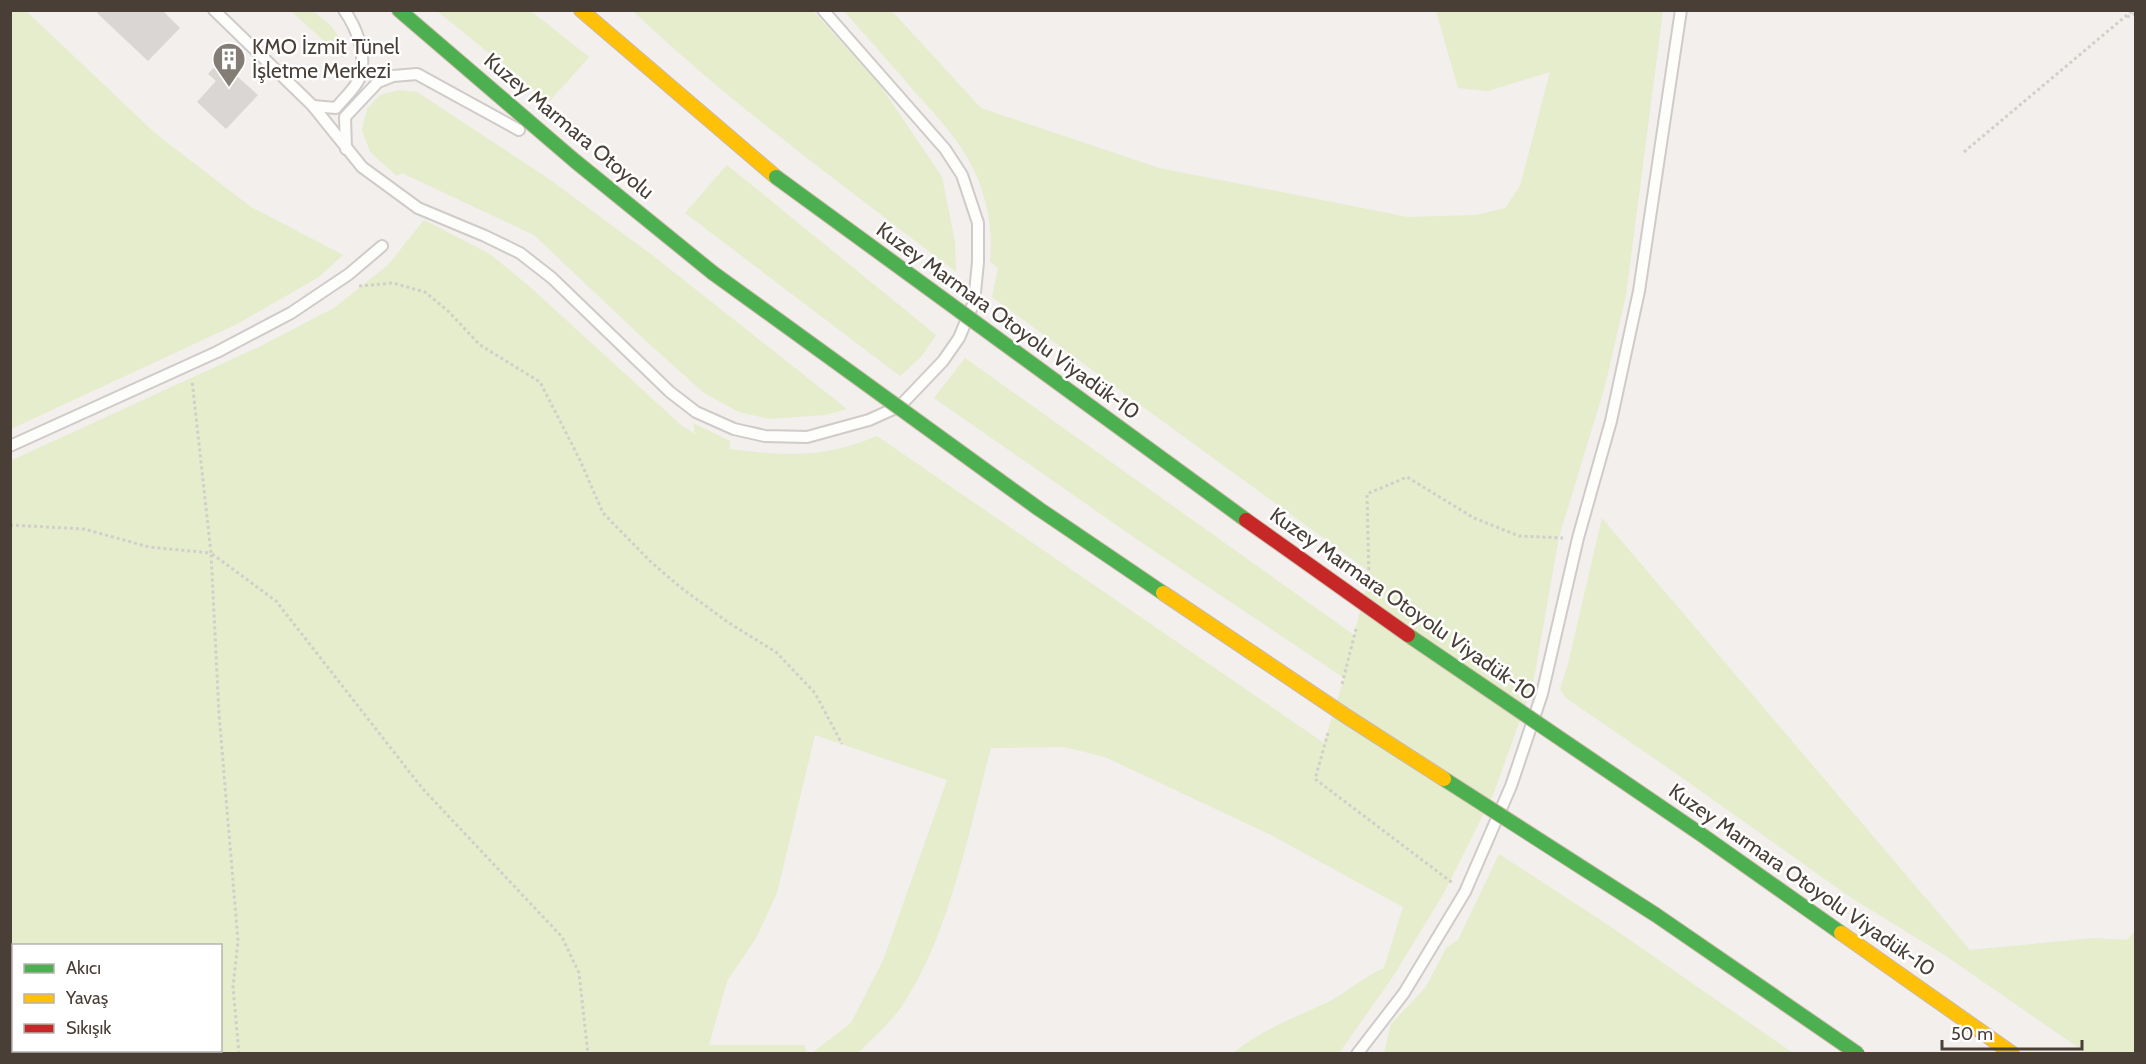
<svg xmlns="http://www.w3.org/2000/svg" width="2146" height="1064" viewBox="0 0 2146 1064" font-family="Cabin,sans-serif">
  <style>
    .green { fill: #e5edcc; fill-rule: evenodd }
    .building { fill: #dad6d3 }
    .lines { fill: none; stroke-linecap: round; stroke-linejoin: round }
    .lane-casing { stroke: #cfcbc8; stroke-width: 14 }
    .fast-casing { stroke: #cbb8a7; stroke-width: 16 }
    .slow-casing { stroke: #cbb8a7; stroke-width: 16 }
    .path { stroke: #d2cfca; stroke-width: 3; stroke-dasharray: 3 3; stroke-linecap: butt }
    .lane { stroke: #fdfdfc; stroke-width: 10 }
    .fast { stroke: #4caf50; stroke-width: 14 }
    .slow { stroke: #ffc107; stroke-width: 14 }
    .fast-bridge-casing { stroke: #cbb8a7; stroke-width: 16; stroke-linecap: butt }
    .slow-bridge-casing { stroke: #cbb8a7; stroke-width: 16; stroke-linecap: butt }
    .jam-bridge-casing { stroke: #cbb8a7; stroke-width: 16; stroke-linecap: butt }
    .fast-bridge { stroke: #4caf50; stroke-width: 14 }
    .slow-bridge { stroke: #ffc107; stroke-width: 14 }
    .jam-bridge { stroke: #c62828; stroke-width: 14 }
    .labels { text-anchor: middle; stroke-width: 5; stroke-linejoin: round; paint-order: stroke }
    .poi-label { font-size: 21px; fill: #493f37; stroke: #fff; text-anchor: start }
    .street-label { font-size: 21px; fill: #493f37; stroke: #fff }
  </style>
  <rect width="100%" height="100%" fill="#f2efec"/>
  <g class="green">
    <polygon points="10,11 26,11 156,134 251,207 343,255 319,277 237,324 11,429"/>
    <polygon points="291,11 313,11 331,26 345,45 343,58"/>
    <polygon points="437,11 531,11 589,57 549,102"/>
    <path d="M633,11H813L880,85L942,177L955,242L956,272C847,188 733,106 633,11Z"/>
    <path d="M844,11H892L981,108L1159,168L1408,217L1476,215L1505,208L1520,186L1550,72L1488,91L1458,88L1436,11H1663L1626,295L1605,386L1559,537L1533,684L1493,795L1444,893L1392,978L1339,1053H1233C1265,1027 1296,1018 1332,1000C1350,990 1365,976 1384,968L1403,907L1271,835L1105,757L1064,747L991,748C969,830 948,942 899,1010C887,1026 871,1040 858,1053H812L851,1023L884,958L947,780L815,735L777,893L756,938L727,981L709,1045H804L807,1053H11L10,461L259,347L334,308L388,265L424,220L490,254L530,287L681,425L695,434L693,423L730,441L729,449C789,456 820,459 877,436L1324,743L1344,678L1138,540L934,398L965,358L1354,635L1370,572L992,297L998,268L990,262C993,231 988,202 975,172C961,142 936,115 914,91C891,64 867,37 844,11ZM14,946H220V1050H14Z"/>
    <polygon points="399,90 417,92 549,179 656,258 847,409 825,415 769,419 739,412 704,393 646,341 534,235 402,173 397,176 370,152 362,130 367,109 380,95"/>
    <polygon points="727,165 936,335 921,357 900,376 685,213"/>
    <polygon points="1602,518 1970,950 2093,938 2127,940 2135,931 2135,1053 2086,1053 1946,956 1850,897 1674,772 1566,698 1560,689 1568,664"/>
    <polygon points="1499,854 1611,927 1793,1053 1384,1053 1391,1024 1426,987 1446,948 1458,940"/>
  </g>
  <g class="building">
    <polygon points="99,10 162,10 180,28 148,61 97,13"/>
    <polygon points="220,61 258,95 226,129 197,102 216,81 208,74"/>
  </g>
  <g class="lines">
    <g class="lane-casing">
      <g id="lane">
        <polyline points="214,10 313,106 362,167 418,208 485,236 520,253 552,278 670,392 696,412 734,429 765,436 807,437 869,420 900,406 943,361 959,338 974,302 978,262 978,223 962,175 945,149 823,10"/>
        <path d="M313,106L336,108C343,99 356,88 360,77C367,55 357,28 344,10"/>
        <polyline points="346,149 345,117 378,82 393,76 417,74 519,130"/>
        <polyline points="10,446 217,352 291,313 349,274 382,246"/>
        <polyline points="1357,1054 1404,993 1465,892 1511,786 1542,694 1578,538 1611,421 1639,291 1681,10"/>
      </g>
    </g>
    <g class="fast-casing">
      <polyline id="fast" points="399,10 575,161 713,273"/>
    </g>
    <g class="slow-casing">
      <polyline id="slow" points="581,10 776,177"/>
    </g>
    <g class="path">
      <polyline points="2127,17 2136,13"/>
      <polyline points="1964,152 2133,10"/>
      <polyline points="359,286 393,283 425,292 448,311 480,345 540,382 579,458 603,513 651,562 680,587 729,623 776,652 815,693 842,744"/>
      <polyline points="10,525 84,529 149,547 211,553 192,380"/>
      <polyline points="1369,576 1367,494 1407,477 1474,518 1519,536 1563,538"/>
      <polyline points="1342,684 1356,629"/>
      <polyline points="1328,733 1315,779 1454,884"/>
      <polyline points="239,1054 233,987 238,941 219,714 211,553 276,601 422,788 562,937 579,973 588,1054"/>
    </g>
    <use href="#lane" class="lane"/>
    <use href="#fast" class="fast"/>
    <use href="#slow" class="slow"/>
    <g class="fast-bridge-casing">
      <g id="fast-bridge">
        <polyline points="776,177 1246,520"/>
        <polyline points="713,273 1039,509 1163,593"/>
        <polyline points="1408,635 1702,835 1841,933"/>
        <polyline points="1444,779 1656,915 1858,1054"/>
      </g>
    </g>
    <g class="slow-bridge-casing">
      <g id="slow-bridge">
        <polyline points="1163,593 1346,716 1444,779"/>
        <polyline points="1841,933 2013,1054"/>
      </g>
    </g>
    <g class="jam-bridge-casing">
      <polyline id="jam-bridge" points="1246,520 1408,635"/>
    </g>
    <use href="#fast-bridge" class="fast-bridge"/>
    <use href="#slow-bridge" class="slow-bridge"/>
    <use href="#jam-bridge" class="jam-bridge"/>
  </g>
  <defs>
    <g id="building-pin" transform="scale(1.725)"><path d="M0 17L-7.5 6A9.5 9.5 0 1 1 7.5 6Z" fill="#847d76" stroke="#fff"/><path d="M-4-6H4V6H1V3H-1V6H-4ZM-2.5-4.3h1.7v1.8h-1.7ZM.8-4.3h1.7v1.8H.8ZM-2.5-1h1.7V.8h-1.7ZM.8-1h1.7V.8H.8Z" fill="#fff"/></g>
  </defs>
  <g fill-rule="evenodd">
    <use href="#building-pin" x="229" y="59"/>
  </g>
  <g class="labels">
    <g class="poi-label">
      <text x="252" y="54">KMO İzmit Tünel<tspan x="252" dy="24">İşletme Merkezi</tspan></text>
    </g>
    <g class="street-label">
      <text transform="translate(569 126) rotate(40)" y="7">Kuzey Marmara Otoyolu</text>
      <text transform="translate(1008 321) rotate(36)" y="7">Kuzey Marmara Otoyolu Viyadük-10</text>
      <text transform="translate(1403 604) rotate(35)" y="7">Kuzey Marmara Otoyolu Viyadük-10</text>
      <text transform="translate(1802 880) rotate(35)" y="7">Kuzey Marmara Otoyolu Viyadük-10</text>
    </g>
  </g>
  <rect width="2146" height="1064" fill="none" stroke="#493f37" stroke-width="24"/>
  <rect x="12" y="944" width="210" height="108" fill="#ffffff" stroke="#b6b2af" stroke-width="1.5"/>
  <rect x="24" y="964" width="30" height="9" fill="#4caf50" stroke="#b6b2af" stroke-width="1.5"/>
  <text x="66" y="974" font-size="18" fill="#493f37">Akıcı</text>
  <rect x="24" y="994" width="30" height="9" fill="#ffc107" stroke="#b6b2af" stroke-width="1.5"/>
  <text x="66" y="1004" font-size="18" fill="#493f37">Yavaş</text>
  <rect x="24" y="1024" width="30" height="9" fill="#c62828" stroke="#b6b2af" stroke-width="1.5"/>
  <text x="66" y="1034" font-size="18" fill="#493f37">Sıkışık</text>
  <path d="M1942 1040v9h140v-9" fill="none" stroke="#493f37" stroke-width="3"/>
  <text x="1951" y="1040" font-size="18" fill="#493f37" stroke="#ffffff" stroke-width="4.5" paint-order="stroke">50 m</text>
</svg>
